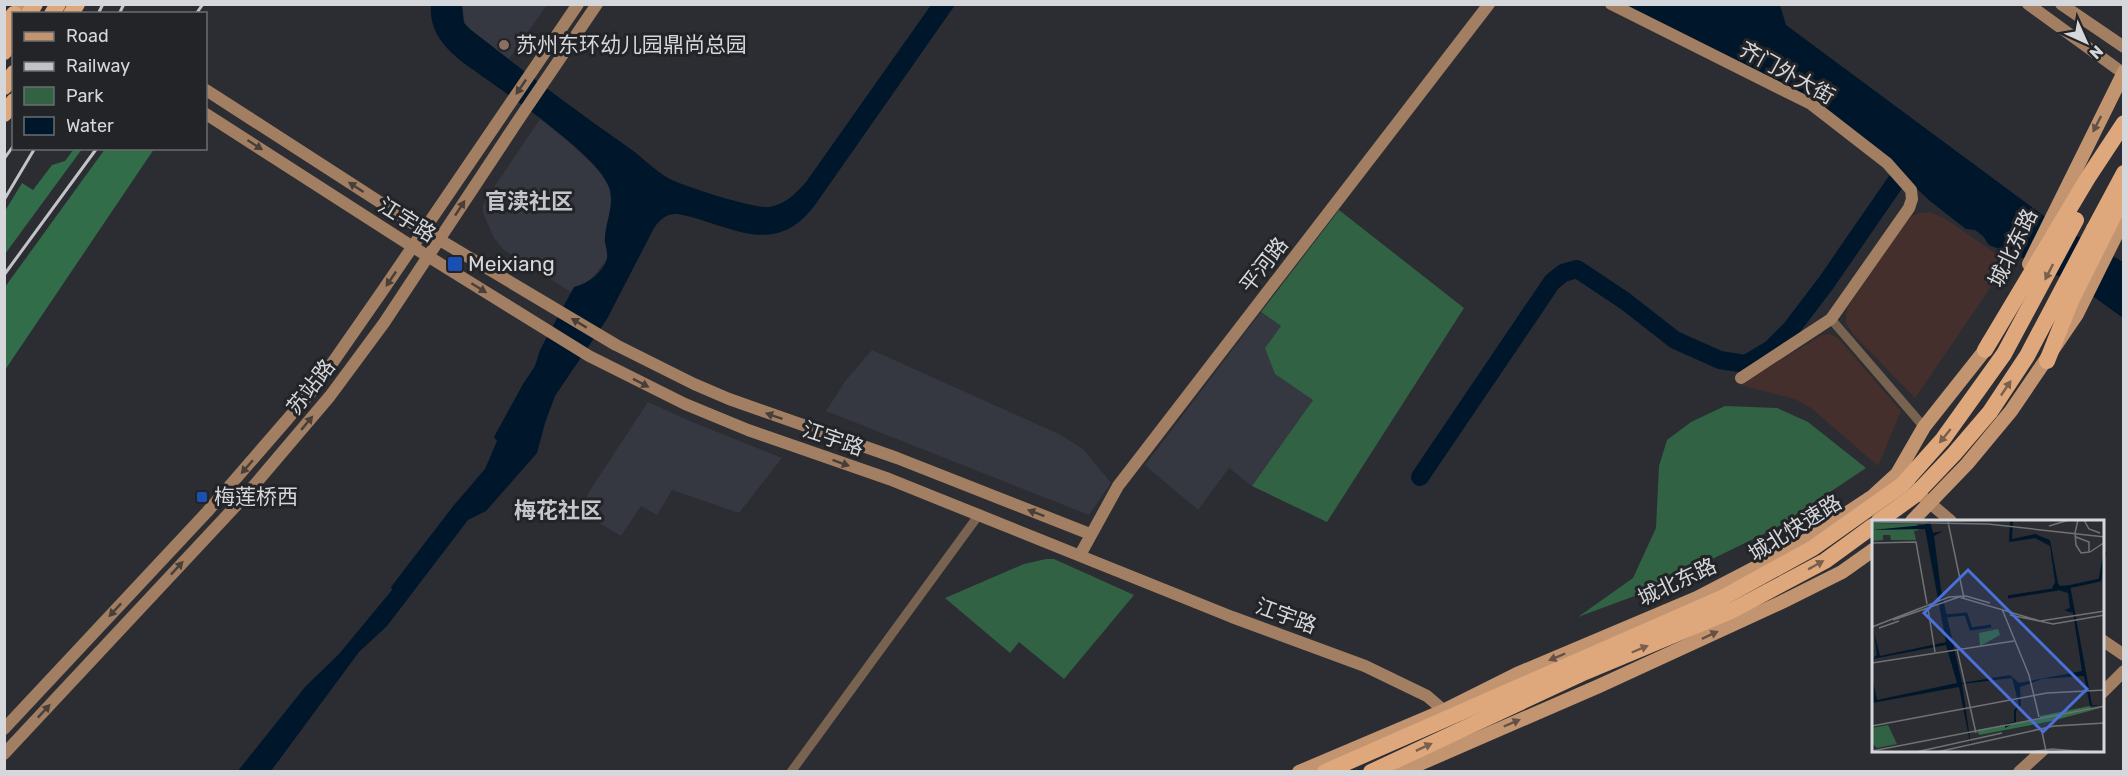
<svg xmlns="http://www.w3.org/2000/svg" width="2128" height="776" viewBox="0 0 2128 776" font-family="Rubik,'Noto Sans SC',sans-serif">
  <style>
    .built { fill: #353741 }
    .industrial { fill: #442f2d }
    .green { fill: #316244 }
    .forest { fill: #306d48 }
    .water { fill: #00162a }
    .lines { fill: none; stroke-linecap: round; stroke-linejoin: round }
    .river { stroke: #00162a; stroke-width: 18 }
    .street { stroke: #786250; stroke-width: 9 }
    .secondary { stroke: #a27e62; stroke-width: 12 }
    .primary { stroke: #c29470; stroke-width: 14 }
    .highway { stroke: #dfa87c; stroke-width: 16 }
    .rail { stroke: #c2c3c6; stroke-width: 3 }
    .highway-bridge { stroke: #dfa87c; stroke-width: 16 }
    .oneway { fill: #493f39 }
    .oneway2 { fill: #635145 }
    .oneway3 { fill: #785f4e }
    .education-dot { fill: #8d6e63; stroke: #232428; stroke-width: 2 }
    .transit-dot { fill: #1a4fb4; stroke: #232428; stroke-width: 2 }
    .labels { text-anchor: middle; stroke-width: 6; stroke-linejoin: round; paint-order: stroke }
    .poi-label { font-size: 21px; fill: #d6d7da; stroke: #232428; text-anchor: start }
    .street-label { font-size: 21px; fill: #d6d7da; stroke: #232428 }
    .neighbourhood-label { font-size: 22px; font-weight: bold; fill: #c5c6cb; stroke: #232428 }
    .inset-river { fill: none; stroke: #00162a; stroke-width: 3 }
    .inset-road { fill: none; stroke: #707175; stroke-width: 1.5 }
    .view { fill: #4b70d8; fill-opacity: 0.15; stroke: #4b70d8; stroke-width: 3 }
    .inset-edge { fill: none; stroke: #d6d7da; stroke-width: 3 }
  </style>
  <rect width="100%" height="100%" fill="#2c2d32"/>
  <g class="built">
    <polygon points="462,5 547,5 509,59 467,27 463,17"/>
    <polygon points="540,119 570,143 600,171 609,187 611,199 611,210 604,241 607,247 607,259 589,282 574,287 571,292 504,250 494,238 483,213 483,207 486,199"/>
    <polygon points="1261,312 1281,326 1313,400 1252,486 1229,468 1198,510 1145,465"/>
    <polygon points="872,350 1061,435 1083,449 1111,483 1089,515 826,411 846,380"/>
    <polygon points="648,402 690,421 782,458 739,513 672,490 657,515 641,506 621,536 579,511 592,487"/>
  </g>
  <g class="industrial">
    <polygon points="1929,212 1944,218 2008,262 1915,398 1854,335 1846,323 1846,314 1848,307 1894,235 1911,217 1919,213"/>
    <polygon points="1830,334 1838,338 1901,411 1878,466 1811,408 1795,399 1740,385 1822,335"/>
  </g>
  <g class="green">
    <polygon points="1339,210 1464,308 1327,522 1252,486 1313,400 1275,374 1265,348 1281,326 1261,312"/>
    <polygon points="1725,406 1777,408 1808,422 1866,468 1776,528 1640,594 1578,617 1633,578 1656,528 1659,466 1667,440 1691,422"/>
    <polygon points="1046,559 1054,559 1134,595 1064,679 1019,642 1010,653 945,598 1024,564"/>
  </g>
  <g class="forest">
    <polygon points="74,149 82,149 5,254 5,211 22,183 33,190 52,165 65,161"/>
    <polygon points="105,149 154,149 5,370 5,287"/>
  </g>
  <g class="water">
    <path d="M431,5H462L464,23L471,30C521,69 572,108 625,145C640,155 653,169 668,178C682,186 755,209 769,207C786,204 795,194 806,182L931,5H955L815,205C774,260 730,224 678,214C667,213 660,219 654,228L607,319L555,396L545,423L537,453L486,511L468,520L387,626L359,652L271,771L237,772L305,687L339,654L392,590L391,587L454,505L485,469L497,441L494,437L523,384L535,366L540,350L574,287C587,284 604,272 607,258C608,251 605,246 605,240C605,222 614,208 610,190C601,155 493,85 461,61C443,46 429,30 431,5Z"/>
    <polygon points="1619,5 1780,5 1786,25 2048,219 2123,262 2123,318 2087,292 2033,262 1989,245 1983,236 1975,230 1966,229 1930,201 1902,175 1900,167 1895,163 1806,96"/>
  </g>
  <g class="lines">
    <polyline class="river" points="1420,477 1552,282 1563,273 1577,269 1625,301 1675,340 1720,360 1746,364 1771,349 1791,329 1826,283 1908,164"/>
    <g class="street">
      <polyline points="1831,319 1924,427"/>
      <polyline points="791,772 978,516"/>
    </g>
    <g class="secondary">
      <polyline points="1611,4 1811,104 1887,163 1911,190 1912,199 1909,208 1831,319 1741,378"/>
      <polyline points="2028,4 2123,73"/>
      <polyline points="2061,4 2124,47"/>
      <polyline points="206,90 423,230 616,345 694,384 729,399 897,458 1090,534"/>
      <polyline points="206,114 413,247 589,356 685,404 748,430 889,479 1232,617 1365,666 1427,696 1449,715"/>
      <polyline points="1911,487 1951,521"/>
      <polyline points="1080,555 1118,486 1489,4"/>
      <polyline points="2102,640 2124,655"/>
      <polyline points="2102,693 2124,671"/>
      <polyline points="4,729 207,512 317,385 381,293 578,4"/>
      <polyline points="4,754 246,495 330,396 384,323 517,122 597,4"/>
      <polyline points="2019,772 2043,750"/>
    </g>
    <g class="primary">
      <polyline points="19,14 24,4"/>
      <polyline points="2029,264 2124,72"/>
      <polyline points="1912,521 1967,464 2011,411 2077,314 2124,219"/>
      <polyline points="1299,772 1443,711 1517,674 1697,598 1799,545 1873,496 1897,474 1924,427 1985,350 1989,342"/>
      <polyline points="1401,772 1599,686 1782,602 1842,572 1873,550"/>
    </g>
    <g class="highway">
      <polyline points="29,14 35,4"/>
      <polyline points="52,14 58,4"/>
      <polyline points="4,28 14,14"/>
      <polyline points="4,52 14,38"/>
      <polyline points="4,87 14,73"/>
      <polyline points="4,114 14,101"/>
      <polyline points="2094,229 2124,173"/>
      <polyline points="1985,350 2089,176 2124,123"/>
      <polyline points="2047,361 2071,301 2124,195"/>
    </g>
    <g class="rail">
      <polyline points="98,14 103,4"/>
      <polyline points="119,14 124,4"/>
      <polyline points="196,14 203,4"/>
      <polyline points="4,159 14,145"/>
      <polyline points="4,200 35,148"/>
      <polyline points="4,275 97,148"/>
    </g>
    <g class="highway-bridge">
      <polyline points="71,14 77,4"/>
      <polyline points="1879,521 1915,495 1954,454 1990,412 2027,356 2094,229"/>
      <polyline points="1325,772 1724,597 1813,548 1902,485 1943,439 2004,354 2076,220"/>
      <polyline points="1371,772 1585,672 1733,610 1825,561 1873,526"/>
    </g>
  </g>
  <defs><path id="oneway-solid" d="M-6-.8H1V-3.2L6.5 0L1 3.2V.8H-6Z" transform="scale(1.5)"/></defs>
  <g class="oneway">
    <use href="#oneway-solid" transform="translate(521 87) rotate(124)"/>
    <use href="#oneway-solid" transform="translate(255 145) rotate(33)"/>
    <use href="#oneway-solid" transform="translate(356 187) rotate(-147)"/>
    <use href="#oneway-solid" transform="translate(460 208) rotate(-57)"/>
    <use href="#oneway-solid" transform="translate(391 279) rotate(124)"/>
    <use href="#oneway-solid" transform="translate(479 288) rotate(32)"/>
    <use href="#oneway-solid" transform="translate(579 323) rotate(-149)"/>
    <use href="#oneway-solid" transform="translate(641 383) rotate(27)"/>
    <use href="#oneway-solid" transform="translate(774 416) rotate(-161)"/>
    <use href="#oneway-solid" transform="translate(307 423) rotate(-50)"/>
    <use href="#oneway-solid" transform="translate(841 463) rotate(20)"/>
    <use href="#oneway-solid" transform="translate(247 467) rotate(131)"/>
    <use href="#oneway-solid" transform="translate(1036 513) rotate(-159)"/>
    <use href="#oneway-solid" transform="translate(177 568) rotate(-47)"/>
    <use href="#oneway-solid" transform="translate(115 610) rotate(133)"/>
    <use href="#oneway-solid" transform="translate(44 711) rotate(-47)"/>
  </g>
  <g class="oneway2">
    <use href="#oneway-solid" transform="translate(2097 124) rotate(117)"/>
    <use href="#oneway-solid" transform="translate(1710 635) rotate(-25)"/>
    <use href="#oneway-solid" transform="translate(1557 657) rotate(157)"/>
    <use href="#oneway-solid" transform="translate(1512 723) rotate(-23)"/>
  </g>
  <g class="oneway3">
    <use href="#oneway-solid" transform="translate(2049 272) rotate(117)"/>
    <use href="#oneway-solid" transform="translate(2006 388) rotate(-56)"/>
    <use href="#oneway-solid" transform="translate(1945 436) rotate(129)"/>
    <use href="#oneway-solid" transform="translate(1816 565) rotate(-29)"/>
    <use href="#oneway-solid" transform="translate(1640 649) rotate(-23)"/>
    <use href="#oneway-solid" transform="translate(1424 747) rotate(-25)"/>
  </g>
  <circle class="education-dot" cx="504" cy="45" r="6"/>
  <g class="transit-dot">
    <rect x="447" y="256" width="16" height="16" rx="3"/>
    <rect x="196" y="491" width="12" height="12" rx="3"/>
  </g>
  <g class="labels">
    <g class="poi-label">
      <text x="516" y="52">苏州东环幼儿园鼎尚总园</text>
      <text x="468" y="271">Meixiang</text>
      <text x="214" y="504">梅莲桥西</text>
    </g>
    <g class="street-label">
      <text transform="translate(1787 73) rotate(29)" y="7">齐门外大街</text>
      <text transform="translate(407 220) rotate(32)" y="7">江宇路</text>
      <text transform="translate(2013 248) rotate(-64)" y="7">城北东路</text>
      <text transform="translate(1264 265) rotate(-52)" y="7">平河路</text>
      <text transform="translate(311 387) rotate(-52)" y="7">苏站路</text>
      <text transform="translate(833 439) rotate(19)" y="7">江宇路</text>
      <text transform="translate(1795 528) rotate(-32)" y="7">城北快速路</text>
      <text transform="translate(1677 582) rotate(-25)" y="7">城北东路</text>
      <text transform="translate(1286 616) rotate(20)" y="7">江宇路</text>
    </g>
    <g class="neighbourhood-label">
      <text x="529" y="209">官渎社区</text>
      <text x="558" y="518">梅花社区</text>
    </g>
  </g>
  <g transform="translate(1872 520)">
    <rect width="232" height="232" fill="#2c2d32"/>
    <path d="M0,3L45,4L47,10L42,11L44,20H19L18,15H11V20L0,21ZM126,109L128,115L108,126L107,113ZM16,205L25,224L5,228L0,223V208Z" fill="#316244"/>
    <path d="M218,186L219,189L168,199V196ZM232,187L180,201L107,215L105,210Z" fill="#306d48"/>
    <path d="M58,0L61,13L71,11L62,16L69,70L90,163L138,155L147,163L210,151L201,93L192,90L198,88L196,73L180,68L183,62L178,26L163,18L137,22L138,2L141,0L140,19L163,14L178,20L186,63L188,66L198,65L220,185H231L218,186L212,156L170,159L148,167L149,185L144,191V202L133,208V204L142,202V190L147,185L140,158L90,164L100,232L87,167L0,183V157L5,180L85,163L74,125L0,139L5,135L2,112L8,136L74,122L53,9L0,10L52,5Z" fill="#00162a"/>
    <path class="inset-river" d="M196,67L228,60L233,32M136,77L186,69M73,96L94,94L99,109L119,106"/>
    <path class="inset-road" d="M212,0L217,9L228,13M0,2L116,4L233,17M76,2L92,78M177,6L197,0M204,17L217,22V32L209,33L204,25L203,13L206,0M0,23L44,22L55,84M218,32L233,22M56,89L63,132M130,89L157,155L167,197M138,95L181,104L233,95M21,100L87,77L168,101L233,91M0,107L77,77L94,76L118,83M7,108L27,101M85,129L104,213M0,143L142,121M0,206L175,173L233,170M170,212L174,231M0,231L233,186M44,232L130,213M65,232L182,206L233,203M159,232L180,229L217,232"/>
    <path class="view" d="M96,50L215,169L171,212L52,93Z"/>
    <rect width="232" height="232" class="inset-edge"/>
  </g>
  <rect width="2128" height="776" fill="none" stroke="#d6d7da" stroke-width="12"/>
  <rect x="12" y="12" width="195" height="138" fill="#232428" stroke="#6b6c6f" stroke-width="1.5"/>
  <rect x="24" y="32" width="30" height="9" fill="#c29470" stroke="#6b6c6f" stroke-width="1.5"/>
  <text x="66" y="42" font-size="18" fill="#d6d7da">Road</text>
  <rect x="24" y="62" width="30" height="9" fill="#c2c3c6" stroke="#6b6c6f" stroke-width="1.5"/>
  <text x="66" y="72" font-size="18" fill="#d6d7da">Railway</text>
  <rect x="24" y="87" width="30" height="18" fill="#316244" stroke="#6b6c6f" stroke-width="1.5"/>
  <text x="66" y="102" font-size="18" fill="#d6d7da">Park</text>
  <rect x="24" y="117" width="30" height="18" fill="#00162a" stroke="#6b6c6f" stroke-width="1.5"/>
  <text x="66" y="132" font-size="18" fill="#d6d7da">Water</text>
  <g transform="translate(2086 42) rotate(135)" stroke="#232428" stroke-width="4.5" paint-order="stroke">
  <path d="M0-4.5L10 22L0 15L-10 22Z" fill="#d6d7da"/>
  <text y="-9" font-size="16" font-weight="bold" text-anchor="middle" fill="#d6d7da">N</text>
  </g>
</svg>
